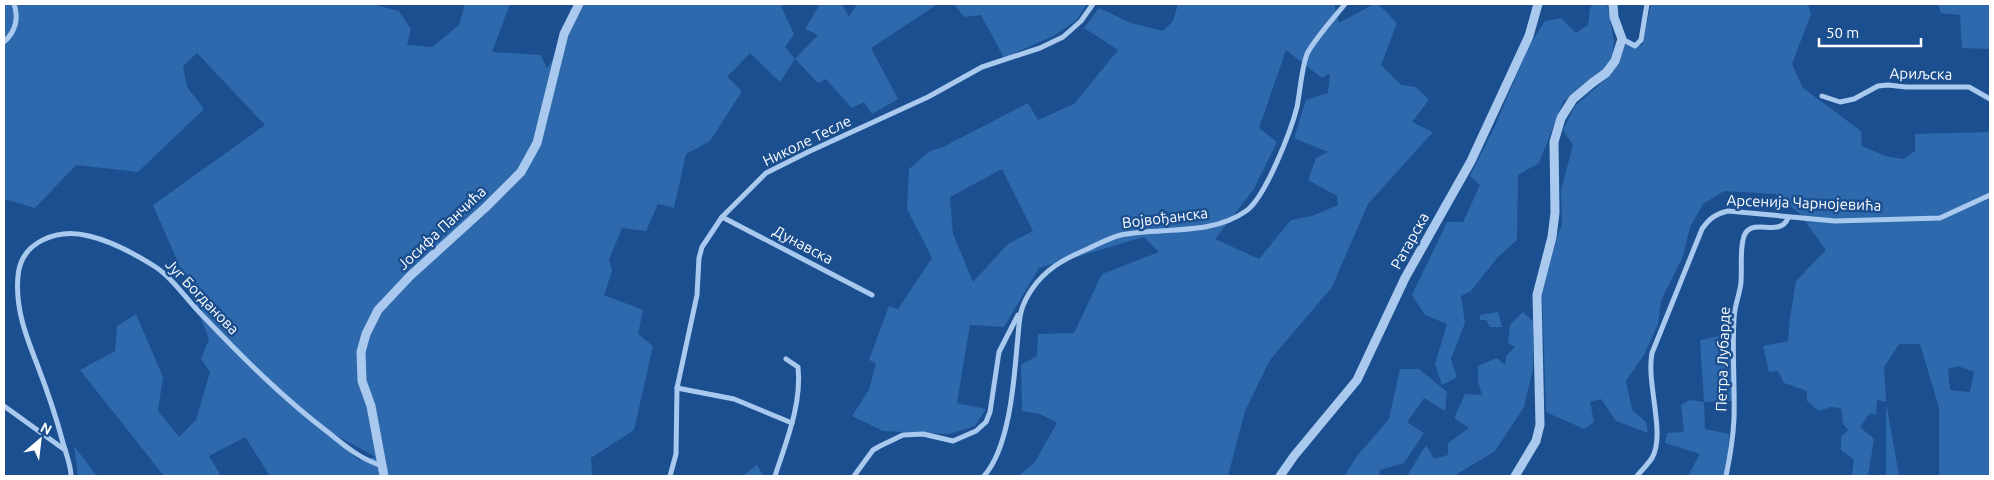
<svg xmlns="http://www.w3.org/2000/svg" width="1994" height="480" viewBox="0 0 1994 480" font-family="Ubuntu,sans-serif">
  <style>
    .green { fill: #2e69ad; fill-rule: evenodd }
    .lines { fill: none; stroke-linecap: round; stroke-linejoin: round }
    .minor { stroke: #a9c9ee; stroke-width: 5 }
    .tertiary { stroke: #a9c9ee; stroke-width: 9 }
    .labels { text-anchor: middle; stroke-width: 5; stroke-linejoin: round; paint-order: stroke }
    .street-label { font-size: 15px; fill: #fff; stroke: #1b4f8f }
  </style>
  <rect width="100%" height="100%" fill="#1b4f8f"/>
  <g class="green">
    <path d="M4,4H372L399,11L411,29L407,45L432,47L459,25L465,4H510L492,52L541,55L547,69L585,4H783L781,6L794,34L785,47L795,59L818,35L805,29L820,4H842L849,17L857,4H938L871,48L898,99L872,114L864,102L852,108L826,79L818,83L795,59L780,82L750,53L727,77L742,91L710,141L686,154L674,208L658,204L646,231L622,228L609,260L612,271L604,295L643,310L638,334L653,346L634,430L591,458L592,476H270L245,437L209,456L221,476H164L80,370L115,351L117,326L136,314L163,377L158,411L179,437L196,420L210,372L201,359L209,339L187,283L153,205L265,125L197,53L183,66L187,87L204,109L138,172L76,165L35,208L4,199ZM317,425L376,457L359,460Z"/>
    <polygon points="954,4 1087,4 1076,21 1053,36 1004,58 981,15 964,17"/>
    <path d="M1178,4H1334L1339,23L1374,4H1378L1397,23L1381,65L1401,85L1416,87L1429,100L1412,122L1433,132L1368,204L1332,287L1270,360L1245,411L1228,476H1018L1034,463L1057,423L1040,414L1022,411L1021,365L1037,356L1038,334L1074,333L1102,274L1159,252L1144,237L1039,268L1004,327L970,325L957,403L986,409L975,426L949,434L883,431L852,416L869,390L876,363L869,360L889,306L898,309L932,258L907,209L909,169L930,151L943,147L1028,103L1038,120L1074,104L1118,50L1084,28L1099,8L1131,23L1163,31L1173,21ZM1286,50L1322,78L1330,73L1328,93L1306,100L1294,138L1328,152L1316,158L1308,180L1337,196L1338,205L1312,216L1291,220L1259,259L1215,239L1254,189L1277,142L1259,128ZM1002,169L1033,231L1008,244L973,282L953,234L950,197Z"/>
    <path d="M1594,4H1607L1614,41L1613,55L1625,37L1642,46L1651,4H1808L1811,14L1792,64L1803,88L1861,131L1862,146L1885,156L1903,159L1915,151V134L1990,132V476H1939V408L1920,344H1899L1884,367L1886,402L1899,476H1886V402L1877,400L1876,415L1870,413L1860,427L1874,439L1868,476H1852L1854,460L1841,450V437L1848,430L1843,424L1841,408L1831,407L1819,411L1807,401V391L1784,383L1778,371L1769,372L1763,346L1788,341L1790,318L1796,281L1826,250L1799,213L1775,194L1724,191L1703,204L1690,227L1683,256L1661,301L1658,324L1644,355L1626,381L1632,410L1646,422L1648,433L1616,421L1601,399L1590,402L1594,422L1584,429L1546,412L1542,291L1556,239L1562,224L1561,190L1573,145L1563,130L1575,106L1606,79L1613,58L1602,72L1585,82L1563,102L1539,163L1518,175L1517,240L1497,258L1471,291L1461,296L1465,323L1451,359L1457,377L1442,385L1435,364L1447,324L1425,315L1412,295L1447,222H1463L1480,185L1470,176L1495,126L1528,48L1545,21L1561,18L1576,33L1588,25L1590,8ZM1958,366L1974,372L1970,392L1950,390L1948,369Z"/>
    <polygon points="1938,4 1990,4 1990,49 1962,48 1960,15 1941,13"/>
    <polygon points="1498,312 1502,327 1490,327 1486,320 1480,320 1480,315"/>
    <polygon points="1523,312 1533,321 1533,369 1524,407 1495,451 1454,476 1407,476 1426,445 1434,459 1448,455 1448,443 1469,428 1454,418 1465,394 1482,395 1478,381 1478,366 1497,358 1505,365 1506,356 1515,347 1508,343 1510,325"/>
    <polygon points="1719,336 1732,362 1732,401 1704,402 1705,429 1729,434 1728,460 1724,476 1688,476 1700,454 1665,443 1667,433 1684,432 1681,405 1690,400 1704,402 1700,340"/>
    <polygon points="1400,369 1419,369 1447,392 1445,411 1424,398 1407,422 1424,433 1404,463 1380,470 1379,476 1344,476 1357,456 1389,419"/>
    <polygon points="74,446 97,476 78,476"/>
    <polygon points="757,465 763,476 742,476"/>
  </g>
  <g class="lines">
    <g class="minor">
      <polyline points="1622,39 1635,46 1641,40 1647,4"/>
      <path d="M4,42C15,32 19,19 14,4"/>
      <polyline points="1822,96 1840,102 1854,99 1878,86 1888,85 1906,87 1969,87 1990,99"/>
      <polyline points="722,217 872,295"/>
      <polyline points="677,388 734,399 792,423"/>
      <polyline points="4,406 65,450"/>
      <path d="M71,476C71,465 66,454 63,443C56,416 47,390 37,364C26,336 15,308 18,276C21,241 58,228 89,236C111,241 135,254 154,266C173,278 186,299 202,315C242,357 283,398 329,433C346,447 362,460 383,466"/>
      <polyline points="670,476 676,454 677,388 697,295 699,258 702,247 722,217 766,173 808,152 928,97 982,67 1040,48 1063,37 1081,21 1093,4"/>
      <path d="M775,476C786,442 802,404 798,367L786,359"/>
      <polyline points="854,476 873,450 880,446 903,435 923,434 953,441 976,431 986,422 990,412 999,352 1018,315"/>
      <path d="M984,476C1009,448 1014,383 1017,346C1020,322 1017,311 1032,289C1045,270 1062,260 1083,251C1095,246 1108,238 1121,235C1162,227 1211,236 1246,211C1265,198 1291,131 1297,107C1300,93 1302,63 1308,52C1318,35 1333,19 1345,4"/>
      <path d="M1637,476C1642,470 1648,464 1652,458C1666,434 1646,384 1652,353L1702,229C1709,219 1715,214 1728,211L1835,221L1940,218L1990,195"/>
      <path d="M1726,476C1730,457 1733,439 1734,419C1735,386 1732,353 1734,319C1734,307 1740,294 1741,282C1742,268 1740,253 1743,240C1748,213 1779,240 1788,218"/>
    </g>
    <g class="tertiary">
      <polyline points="384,476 371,406 362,381 361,352 366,334 378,310 410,276 486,207 521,172 537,143 564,34 579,4"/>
      <polyline points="1280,476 1294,456 1357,380 1405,278 1471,161 1529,36 1538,4"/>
      <polyline points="1515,476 1536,441 1540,425 1537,295 1552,237 1555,213 1554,142 1561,118 1573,99 1592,83 1606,73 1615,61 1622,39 1614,17 1613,4"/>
    </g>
  </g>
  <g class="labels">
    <g class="street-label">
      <text transform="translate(1921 74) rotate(1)" y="5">Ариљска</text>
      <text transform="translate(807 141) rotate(-26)" y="5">Николе Тесле</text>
      <text transform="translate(1804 203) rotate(2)" y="5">Арсенија Чарнојевића</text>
      <text transform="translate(1165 218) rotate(-7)" y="5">Војвођанска</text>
      <text transform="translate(442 228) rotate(-43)" y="5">Јосифа Панчића</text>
      <text transform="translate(1410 241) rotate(-61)" y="5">Ратарска</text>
      <text transform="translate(803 245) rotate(28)" y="5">Дунавска</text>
      <text transform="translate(202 297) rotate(46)" y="5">Југ Богданова</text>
      <text transform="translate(1723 359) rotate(-88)" y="5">Петра Лубарде</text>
    </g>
  </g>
  <rect width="1994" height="480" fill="none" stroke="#ffffff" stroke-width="10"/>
  <g transform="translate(40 440) rotate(28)" stroke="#1b4f8f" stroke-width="4" paint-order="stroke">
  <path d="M0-4L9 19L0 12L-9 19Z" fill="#ffffff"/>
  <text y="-8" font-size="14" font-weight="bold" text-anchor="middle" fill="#ffffff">N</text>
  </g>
  <path d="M1819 38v8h102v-8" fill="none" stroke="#ffffff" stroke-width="2.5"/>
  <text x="1826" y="38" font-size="15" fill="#ffffff" stroke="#1b4f8f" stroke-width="4" paint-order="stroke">50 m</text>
</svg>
